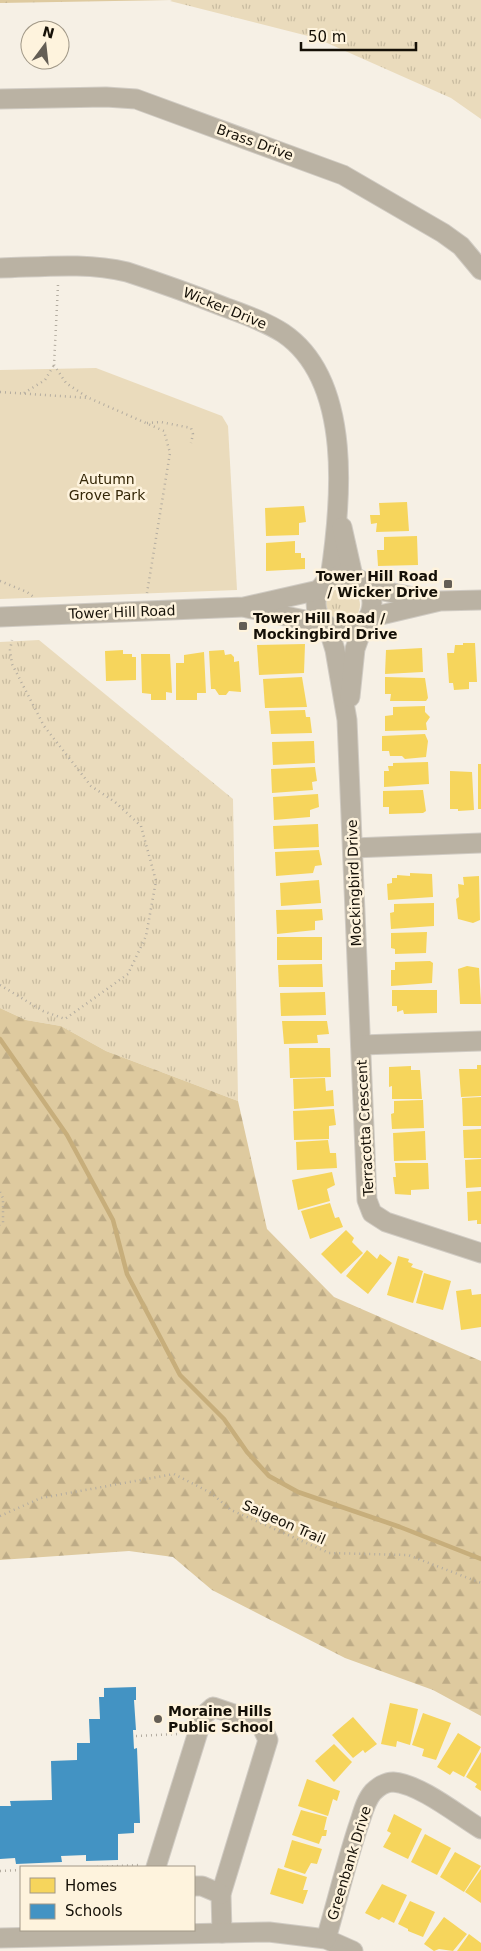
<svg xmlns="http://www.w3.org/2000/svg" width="481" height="1951" viewBox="0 0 481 1951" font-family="'DejaVu Sans',sans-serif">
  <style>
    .grass { fill: url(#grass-tufts) }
    .forest { fill: url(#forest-firs) }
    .green { fill: #eadbbc }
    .homes { fill: #f6d55c }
    .schools { fill: #4393c3 }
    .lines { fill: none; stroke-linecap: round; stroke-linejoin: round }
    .stream { stroke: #c7ae7b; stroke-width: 4.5 }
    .minor-casing { stroke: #d0cbc3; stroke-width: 21 }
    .path { stroke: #b3aca0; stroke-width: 2.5; stroke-dasharray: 1 4; stroke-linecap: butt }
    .minor { stroke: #bab2a3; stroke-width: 19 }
    .poi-dot { fill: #645e55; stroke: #fef3dd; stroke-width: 2 }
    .labels { text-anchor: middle; stroke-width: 5; stroke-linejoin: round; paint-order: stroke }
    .street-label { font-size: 14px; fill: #151007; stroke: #fef3dd }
    .park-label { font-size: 14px; fill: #352708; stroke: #fef3dd }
    .poi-label { font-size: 14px; font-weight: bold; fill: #151007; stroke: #fef3dd; text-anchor: start }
  </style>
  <defs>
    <pattern id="grass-tufts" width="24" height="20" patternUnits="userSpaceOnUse" patternTransform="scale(1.25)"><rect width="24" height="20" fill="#eadbbc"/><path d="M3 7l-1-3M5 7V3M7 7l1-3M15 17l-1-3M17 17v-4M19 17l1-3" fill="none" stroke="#c8bba0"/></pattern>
    <pattern id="forest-firs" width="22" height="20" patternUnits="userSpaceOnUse" patternTransform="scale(1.25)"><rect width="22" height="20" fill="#deca9f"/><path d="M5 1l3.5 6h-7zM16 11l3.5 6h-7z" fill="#beac87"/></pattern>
  </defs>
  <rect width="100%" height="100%" fill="#f6f0e5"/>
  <g class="grass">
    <polygon points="172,0 481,0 481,119 451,98 316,38 170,1"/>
    <circle cx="343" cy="605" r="17"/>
    <polygon points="39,640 233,799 238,1101 106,1051 61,1026 26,1020 0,1008 0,642"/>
  </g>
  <g class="forest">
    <polygon points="0,0 172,0 0,3"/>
    <polygon points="0,1008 26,1020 61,1026 106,1051 238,1101 267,1229 334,1297 481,1361 481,1716 433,1690 345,1658 212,1590 173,1557 129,1551 0,1560"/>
  </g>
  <polygon class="green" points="96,368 222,416 228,426 237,590 0,599 0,370"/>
  <g class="homes">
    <polygon points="407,502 409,531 376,532 377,523 371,524 370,515 380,515 379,503"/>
    <polygon points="304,506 306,522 299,523 299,535 266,536 265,508"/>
    <polygon points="417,536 418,565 378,566 377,550 384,550 384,537"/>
    <polygon points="295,541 295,553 301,553 301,558 305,558 305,569 266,571 266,543"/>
    <polygon points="463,643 475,643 477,682 469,682 469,689 454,690 453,683 449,683 447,653 454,653 455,645 463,645"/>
    <polygon points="305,644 304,673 259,675 257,645"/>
    <polygon points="422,648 423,672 385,674 386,650"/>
    <polygon points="123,650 123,654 132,654 132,657 136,657 136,680 106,681 105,651"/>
    <polygon points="224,650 225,655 231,654 234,657 234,662 239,661 241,692 229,691 226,695 219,695 215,689 211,689 209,651"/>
    <polygon points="204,652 206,693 197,693 197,700 176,700 176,663 184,663 184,655"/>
    <polygon points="141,654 170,654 172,693 166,692 166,700 151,700 151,694 142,693"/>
    <polygon points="302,677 307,707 265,708 263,679"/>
    <polygon points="385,677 425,678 428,698 426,701 390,701 391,694 385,694"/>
    <polygon points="425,706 425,712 430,717 426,723 427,730 385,731 385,716 393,715 393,707"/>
    <polygon points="305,710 306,717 310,717 312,733 271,734 269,711"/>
    <polygon points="425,734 428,741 426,757 405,759 402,756 390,756 389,751 382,751 382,736"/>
    <polygon points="314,741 315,763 273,765 272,742"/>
    <polygon points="428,762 429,784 384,787 384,771 389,771 388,766 393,766 393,763"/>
    <rect x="478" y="764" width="3" height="45"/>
    <polygon points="315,767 317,781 312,782 313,790 272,793 271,769"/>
    <polygon points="450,771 472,772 474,810 458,811 458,809 450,809"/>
    <polygon points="423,790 426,811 423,813 389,814 389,807 383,807 383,791"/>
    <polygon points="318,794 319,807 310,810 310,817 274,820 273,797"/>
    <polygon points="318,824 319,847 274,849 273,826"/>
    <polygon points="319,850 322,865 315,866 313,873 276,876 275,852"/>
    <polygon points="410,873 432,874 433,897 388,900 387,884 392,883 392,878 397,878 397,875 410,876"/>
    <polygon points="479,876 480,920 473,923 458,919 456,899 459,897 458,884 464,885 463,877"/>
    <polygon points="319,880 321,903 281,906 280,883"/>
    <polygon points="434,903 434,926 391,929 390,913 394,912 394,904"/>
    <polygon points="322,909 323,920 315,921 315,930 277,934 276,910"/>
    <polygon points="427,932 426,953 395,954 395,949 391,948 391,933"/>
    <rect x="277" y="937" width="45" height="23"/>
    <polygon points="430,961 433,963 432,983 391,986 391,970 395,970 395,962"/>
    <polygon points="322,964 323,987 279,987 278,965"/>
    <polygon points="467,966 479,968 481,1004 460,1004 458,969"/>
    <polygon points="392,990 437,990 437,1013 404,1014 403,1010 397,1012 397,1006 392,1006"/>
    <polygon points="325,992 326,1015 281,1016 280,993"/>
    <polygon points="282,1021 327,1021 329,1034 317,1035 318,1043 284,1044"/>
    <polygon points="289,1048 330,1048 331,1077 290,1078"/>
    <polygon points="477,1065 481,1065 481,1096 461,1097 459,1069 477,1069"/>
    <polygon points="411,1066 411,1070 420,1070 422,1099 392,1099 392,1086 389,1087 389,1067"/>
    <polygon points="325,1078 326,1091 333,1090 334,1106 294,1109 293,1079"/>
    <polygon points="481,1097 481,1126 463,1126 462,1098"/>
    <polygon points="423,1100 424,1128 392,1129 391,1114 394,1113 394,1101"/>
    <polygon points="334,1109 336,1125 329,1126 329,1139 294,1140 293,1111"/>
    <polygon points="481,1129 481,1158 464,1158 463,1130"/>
    <polygon points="425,1131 426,1160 394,1161 393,1133"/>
    <polygon points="328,1140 330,1153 336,1153 337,1168 297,1170 296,1142"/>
    <polygon points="481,1159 481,1187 466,1188 465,1160"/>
    <polygon points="395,1163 428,1163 429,1189 411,1190 411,1195 395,1194 393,1177 396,1177"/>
    <polygon points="332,1172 335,1185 327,1189 330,1201 298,1210 292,1180"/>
    <polygon points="481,1191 481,1224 477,1224 477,1220 468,1221 467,1192"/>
    <polygon points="330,1203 335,1218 339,1217 343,1227 310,1239 301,1211"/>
    <polygon points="346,1230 354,1238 352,1242 363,1253 341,1274 321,1254"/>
    <polygon points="367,1250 377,1259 380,1254 392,1263 368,1294 346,1276"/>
    <polygon points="398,1256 409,1259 408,1262 413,1264 411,1267 423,1271 413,1303 387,1295"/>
    <polygon points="424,1273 451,1281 443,1310 416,1303"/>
    <polygon points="471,1289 472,1295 481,1294 481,1327 461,1330 456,1291"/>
    <polygon points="390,1703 418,1709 410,1745 397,1741 396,1747 381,1744"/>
    <polygon points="423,1713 451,1723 436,1760 422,1756 424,1749 412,1745"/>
    <polygon points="353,1717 377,1744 365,1753 363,1750 353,1758 332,1735"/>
    <polygon points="458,1733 481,1747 464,1777 453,1771 450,1775 437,1767"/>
    <polygon points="334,1744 352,1762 334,1782 315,1761"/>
    <polygon points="481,1752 481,1791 475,1787 477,1784 466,1777"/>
    <polygon points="307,1779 340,1791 337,1801 333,1799 328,1816 298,1806"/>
    <polygon points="301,1810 327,1817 324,1830 327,1830 326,1836 322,1836 319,1844 292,1835"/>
    <polygon points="394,1814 422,1829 408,1859 383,1847 391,1833 387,1831"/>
    <polygon points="425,1834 451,1848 437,1875 411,1862"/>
    <polygon points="292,1840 322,1849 317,1864 311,1863 305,1874 284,1867"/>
    <polygon points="455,1852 481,1866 464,1892 440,1877"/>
    <polygon points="278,1868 307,1877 303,1890 308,1890 303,1904 270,1894"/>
    <polygon points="481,1869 481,1903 465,1892"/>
    <polygon points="382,1884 407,1895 394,1923 382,1917 379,1920 365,1913"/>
    <polygon points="410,1901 435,1912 423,1937 408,1931 408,1929 398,1924"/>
    <polygon points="444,1917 467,1934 453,1951 439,1949 434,1951 424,1944"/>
    <polygon points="469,1934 481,1943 481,1951 457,1951"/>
  </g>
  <polygon class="schools" points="136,1687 136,1700 134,1700 136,1730 133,1730 134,1749 137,1748 140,1823 134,1823 134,1833 118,1834 118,1860 86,1861 86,1855 61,1856 62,1862 16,1864 15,1858 0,1859 0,1806 11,1806 10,1801 52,1800 51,1761 77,1760 77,1743 90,1743 89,1719 100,1719 99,1697 104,1697 104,1688"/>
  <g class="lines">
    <polyline class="stream" points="0,1039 67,1135 113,1220 127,1274 180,1375 224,1419 247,1452 269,1476 298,1492 400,1527 481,1559"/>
    <g class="minor-casing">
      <g id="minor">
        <polyline points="0,99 106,97 136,99 343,175 443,233 461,246 481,270"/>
        <path d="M0,268C42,267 86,262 127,272C161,283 194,295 227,308C246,315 266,322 283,333C354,381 341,505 330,578"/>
        <polyline points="342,527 353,576"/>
        <circle cx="344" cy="603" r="28"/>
        <polyline points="368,588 429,600"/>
        <polyline points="247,608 324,624"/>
        <polyline points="0,617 244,607 319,590"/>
        <polyline points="368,618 440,601 481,600"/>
        <polyline points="328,627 335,650 347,720 367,1200 372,1213 386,1222 481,1253"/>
        <polyline points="350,697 355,649 364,624"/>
        <polyline points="353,848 481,843"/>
        <polyline points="361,1045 481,1041"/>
        <polyline points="156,1867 203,1716 213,1707 260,1723 268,1740 221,1894 222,1933"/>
        <polyline points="194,1886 202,1886 221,1894"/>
        <polyline points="0,1938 269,1932 326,1939 353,1951"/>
        <path d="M326,1939C337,1901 346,1864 358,1827C362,1816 365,1801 373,1792C378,1787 386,1782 393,1782C420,1784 458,1815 481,1829"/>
      </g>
    </g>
    <g class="path">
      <polyline points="58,285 54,365 66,383 87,397"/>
      <polyline points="0,392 89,398 164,431 170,453 147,593"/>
      <polyline points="24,393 45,380 54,365"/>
      <polyline points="147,423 161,422 191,428 193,434 191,443"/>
      <polyline points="0,581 27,592 35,598"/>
      <polyline points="0,985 43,1011 65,1019 128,974 146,936 156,881 141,826 115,802 91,786 44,726 12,664 10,650 12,640"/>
      <polyline points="0,1192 3,1198 3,1223 0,1225"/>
      <polyline points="0,1516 41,1498 174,1474 211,1493 231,1510 329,1553 408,1555 481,1583"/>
      <polyline points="136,1736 179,1734"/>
      <polyline points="97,1867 140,1865"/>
      <polyline points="0,1871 21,1870"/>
    </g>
    <use href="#minor" class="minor"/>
  </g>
  <g class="poi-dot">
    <rect x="443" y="579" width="10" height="10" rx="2.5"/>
    <rect x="238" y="621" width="10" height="10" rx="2.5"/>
    <circle cx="158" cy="1719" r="5"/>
  </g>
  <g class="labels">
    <g class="street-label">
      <text transform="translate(255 142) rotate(20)" y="5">Brass Drive</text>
      <text transform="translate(225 308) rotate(22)" y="5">Wicker Drive</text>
      <text transform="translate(122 612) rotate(-2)" y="5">Tower Hill Road</text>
      <text transform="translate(354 883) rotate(-92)" y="5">Mockingbird Drive</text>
      <text transform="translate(365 1128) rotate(-93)" y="5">Terracotta Crescent</text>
      <text transform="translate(284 1522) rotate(24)" y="5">Saigeon Trail</text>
      <text transform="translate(349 1863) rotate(-73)" y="5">Greenbank Drive</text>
    </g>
    <g class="park-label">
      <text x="107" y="484">Autumn<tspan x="107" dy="16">Grove Park</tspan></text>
    </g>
    <g class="poi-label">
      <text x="438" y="581" text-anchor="end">Tower Hill Road<tspan x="438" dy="16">/ Wicker Drive</tspan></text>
      <text x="253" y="623">Tower Hill Road /<tspan x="253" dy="16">Mockingbird Drive</tspan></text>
      <text x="168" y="1716">Moraine Hills<tspan x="168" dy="16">Public School</tspan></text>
    </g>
  </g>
  <rect x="20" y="1866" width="175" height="65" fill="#fef3dd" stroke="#a19887"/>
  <rect x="30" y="1878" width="25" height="15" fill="#f6d55c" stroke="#a19887"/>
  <text x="65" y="1891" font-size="15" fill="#151007">Homes</text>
  <rect x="30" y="1904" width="25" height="15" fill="#4393c3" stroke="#a19887"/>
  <text x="65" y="1916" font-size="15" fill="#151007">Schools</text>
  <g transform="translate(45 45) rotate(15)"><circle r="24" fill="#fef3dd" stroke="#a19887"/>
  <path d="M0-4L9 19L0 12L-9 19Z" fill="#645e55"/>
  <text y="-8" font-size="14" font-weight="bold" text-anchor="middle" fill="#151007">N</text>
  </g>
  <path d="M301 42v8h115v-8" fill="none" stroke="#151007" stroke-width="2.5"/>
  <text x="308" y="42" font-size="15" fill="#151007" stroke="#fef3dd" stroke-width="4" paint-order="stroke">50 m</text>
</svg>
